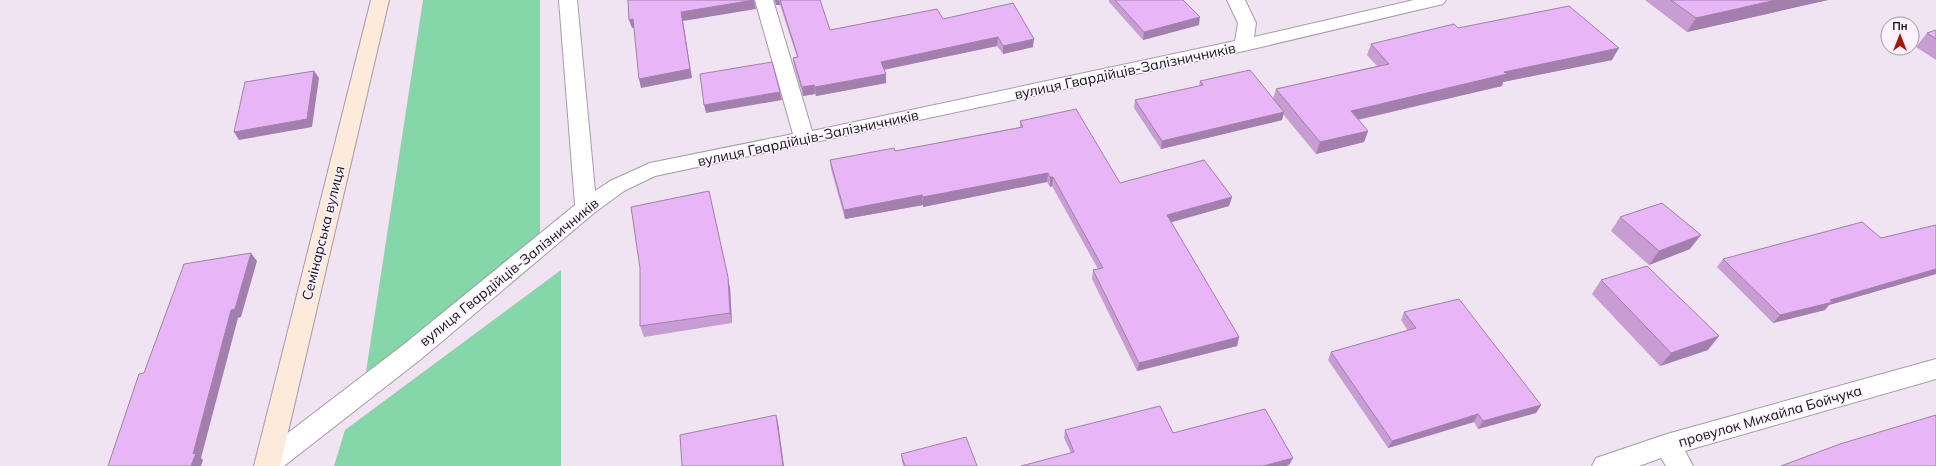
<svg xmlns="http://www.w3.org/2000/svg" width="1936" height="466" viewBox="0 0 1936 466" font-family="Mulish,sans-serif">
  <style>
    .green { fill: #85d6a8 }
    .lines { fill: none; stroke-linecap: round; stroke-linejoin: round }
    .street-casing { stroke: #a69ba9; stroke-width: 2 }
    .secondary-casing { stroke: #a69ba9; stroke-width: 2 }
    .street { fill: #fff; fill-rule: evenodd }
    .secondary { fill: #fdeada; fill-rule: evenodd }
    .wall { fill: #c89dd4 }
    .shaded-wall { fill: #a27fac }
    .building { fill: #e8b6f6; stroke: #a27fac }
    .labels { text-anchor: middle; stroke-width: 3; stroke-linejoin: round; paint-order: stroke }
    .street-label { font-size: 14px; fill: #161217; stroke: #fbf2fe }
  </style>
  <rect width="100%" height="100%" fill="#f0e4f3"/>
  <g class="green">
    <polygon points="423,0 540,0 540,239 365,378"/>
    <polygon points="561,270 561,466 334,466 345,430"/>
  </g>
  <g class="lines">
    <g class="street-casing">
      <g id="street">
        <polygon points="559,0 577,0 595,191 610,181 650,163 793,134 755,0 773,0 812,131 1235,41 1238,23 1227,0 1245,0 1256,23 1254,37 1414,0 1446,0 1443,4 1244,51 655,176 624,191 594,213 421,359 284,466 256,466 255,463 259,455 403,345 575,205"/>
        <polygon points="1936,359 1936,379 1685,451 1693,466 1666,466 1661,458 1639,466 1592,466 1596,458 1667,434"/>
      </g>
    </g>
    <g class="secondary-casing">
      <polygon id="secondary" points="371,0 389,0 280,466 254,466"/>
    </g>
    <use href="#street" class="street"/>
    <use href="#secondary" class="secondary"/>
  </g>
  <g class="wall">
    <polygon points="774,0 820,0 830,30 943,19 1033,47 1003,54 997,46 884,70 886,83 816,96 815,94 803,96 794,66 793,58 797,57 780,5 776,5"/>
    <polygon points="1109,0 1183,0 1199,25 1143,40 1109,2"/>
    <polygon points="1645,0 1828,0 1687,32"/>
    <polygon points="1458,28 1612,60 1503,82 1502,86 1358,120 1368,131 1364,142 1316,154 1283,114 1282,120 1161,149 1134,108 1135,100 1199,86 1200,81 1273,99 1276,89 1377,66 1367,55 1371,44"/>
    <polygon points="1936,30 1936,60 1916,47 1927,33"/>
    <polygon points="1020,121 1120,183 1232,197 1229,206 1171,222 1239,337 1237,346 1137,371 1092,279 1093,270 1098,269 1052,186 1050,187 1047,182 923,207 923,205 845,219 831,169 830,160 895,151 1020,127"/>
    <polygon points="711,201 730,288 732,323 644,337 640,326"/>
    <polygon points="1620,217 1690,249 1649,265 1611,231"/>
    <polygon points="1936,225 1936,274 1829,305 1825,310 1773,323 1717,267 1723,259 1881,238"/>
    <polygon points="1601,280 1708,350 1660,366 1592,294"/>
    <polygon points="1404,312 1541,405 1536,413 1478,429 1474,422 1388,448 1328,360 1331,352 1408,331 1401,320"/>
    <polygon points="1065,430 1173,433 1289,465 1071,453 1064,438"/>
    <polygon points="901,454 977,466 903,466 902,461"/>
  </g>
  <g class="shaded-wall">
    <polygon points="754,0 756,9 683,21 692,78 641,88 639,79 681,12"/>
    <polygon points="775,0 779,0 780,5 776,5"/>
    <polygon points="1776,0 1828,0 1687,32 1696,18"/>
    <polygon points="1200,17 1199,25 1143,40 1144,32"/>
    <polygon points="633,19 636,27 632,28 629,20"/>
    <polygon points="998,37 997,46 881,70 881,62"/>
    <polygon points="1034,39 1033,47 1003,54 1003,46"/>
    <polygon points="1619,48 1612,60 1503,82 1502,86 1347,122 1351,111 1504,72"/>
    <polygon points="314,71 319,78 312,127 239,140 234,132"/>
    <polygon points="886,74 886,83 816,96 815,87"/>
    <polygon points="814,85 815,94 803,96 802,87"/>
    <polygon points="780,92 782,100 706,113 704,105"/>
    <polygon points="1284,112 1282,120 1161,149 1162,141"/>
    <polygon points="1368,131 1364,142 1316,154 1320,142"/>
    <polygon points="1048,173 1047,182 923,207 923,197"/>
    <polygon points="1050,177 1053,177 1052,186 1050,187"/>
    <polygon points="709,191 730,288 732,323 730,313"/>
    <polygon points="922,195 923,205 845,219 844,210"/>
    <polygon points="1232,197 1229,206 1165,224 1167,215"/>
    <polygon points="1701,235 1690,249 1649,265 1659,251"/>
    <polygon points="251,253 257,261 241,317 238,318 201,458 203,460 201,466 191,466 193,454 231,310"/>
    <polygon points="1936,269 1936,274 1829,305 1825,310 1773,323 1780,315 1830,300"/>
    <polygon points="1719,336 1708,350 1660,366 1671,353"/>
    <polygon points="1239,337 1237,346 1137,371 1139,363"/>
    <polygon points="1541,405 1536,413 1478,429 1483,421"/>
    <polygon points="1478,414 1474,422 1388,448 1392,441"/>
    <polygon points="776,415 778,422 784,466 783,466"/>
    <polygon points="1293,458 1289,465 1286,466 1263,466"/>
  </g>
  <g class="building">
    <polygon points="628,0 754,0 681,12 690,69 639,79 633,19 629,20"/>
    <polygon points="780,0 820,0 830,30 937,9 943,19 1013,3 1034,39 1003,46 998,37 881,62 886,74 815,87 814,85 802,87 793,58 798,57"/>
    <polygon points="1115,0 1183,0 1200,17 1144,32"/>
    <polygon points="1671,0 1776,0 1696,18"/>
    <polygon points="1569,6 1619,48 1504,72 1507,74 1351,111 1368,131 1320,142 1276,89 1389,64 1371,44 1454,24 1458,28"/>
    <polygon points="1936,30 1936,39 1927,33"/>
    <polygon points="772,62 780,92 704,105 700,74"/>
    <polygon points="1250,70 1284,112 1162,141 1135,100 1203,85 1200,81"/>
    <polygon points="314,71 307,119 234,132 245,82"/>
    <polygon points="1076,109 1120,183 1204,160 1232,197 1167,215 1239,337 1139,363 1093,270 1103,268 1053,177 1050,177 1048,173 923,197 922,195 844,210 830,160 894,148 895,151 1023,127 1020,121"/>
    <polygon points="709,191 728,277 730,313 640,326 640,268 631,207"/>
    <polygon points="1662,203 1701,235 1659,251 1620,217"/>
    <polygon points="1862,222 1881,238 1936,225 1936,269 1830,300 1833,302 1780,315 1723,259"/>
    <polygon points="251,253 235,309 231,310 193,454 196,453 191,466 108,466 139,374 144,373 184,264"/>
    <polygon points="1647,266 1719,336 1671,353 1601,280"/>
    <polygon points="1459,299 1541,405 1483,421 1478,414 1392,441 1331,352 1416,328 1404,312"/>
    <polygon points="1160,406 1173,433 1265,409 1293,458 1263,466 1021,466 1074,452 1065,430"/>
    <polygon points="776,415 783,466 682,466 680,435"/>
    <polygon points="1936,415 1936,466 1781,466 1840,444"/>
    <polygon points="966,437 977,466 905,466 901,454"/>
  </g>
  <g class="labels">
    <g class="street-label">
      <text transform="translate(1125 71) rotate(-12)" y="5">вулиця Гвардійців-Залізничників</text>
      <text transform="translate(808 138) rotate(-12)" y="5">вулиця Гвардійців-Залізничників</text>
      <text transform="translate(323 233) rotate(-76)" y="5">Семінарська вулиця</text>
      <text transform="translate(509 272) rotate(-39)" y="5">вулиця Гвардійців-Залізничників</text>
      <text transform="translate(1770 416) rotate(-16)" y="5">провулок Михайла Бойчука</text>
    </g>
  </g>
  <g transform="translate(1900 36)"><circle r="19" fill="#fbf2fe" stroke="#9f98a2"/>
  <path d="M0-3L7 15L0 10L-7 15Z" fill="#a71504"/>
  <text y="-6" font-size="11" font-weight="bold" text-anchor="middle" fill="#161217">Пн</text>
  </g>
</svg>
